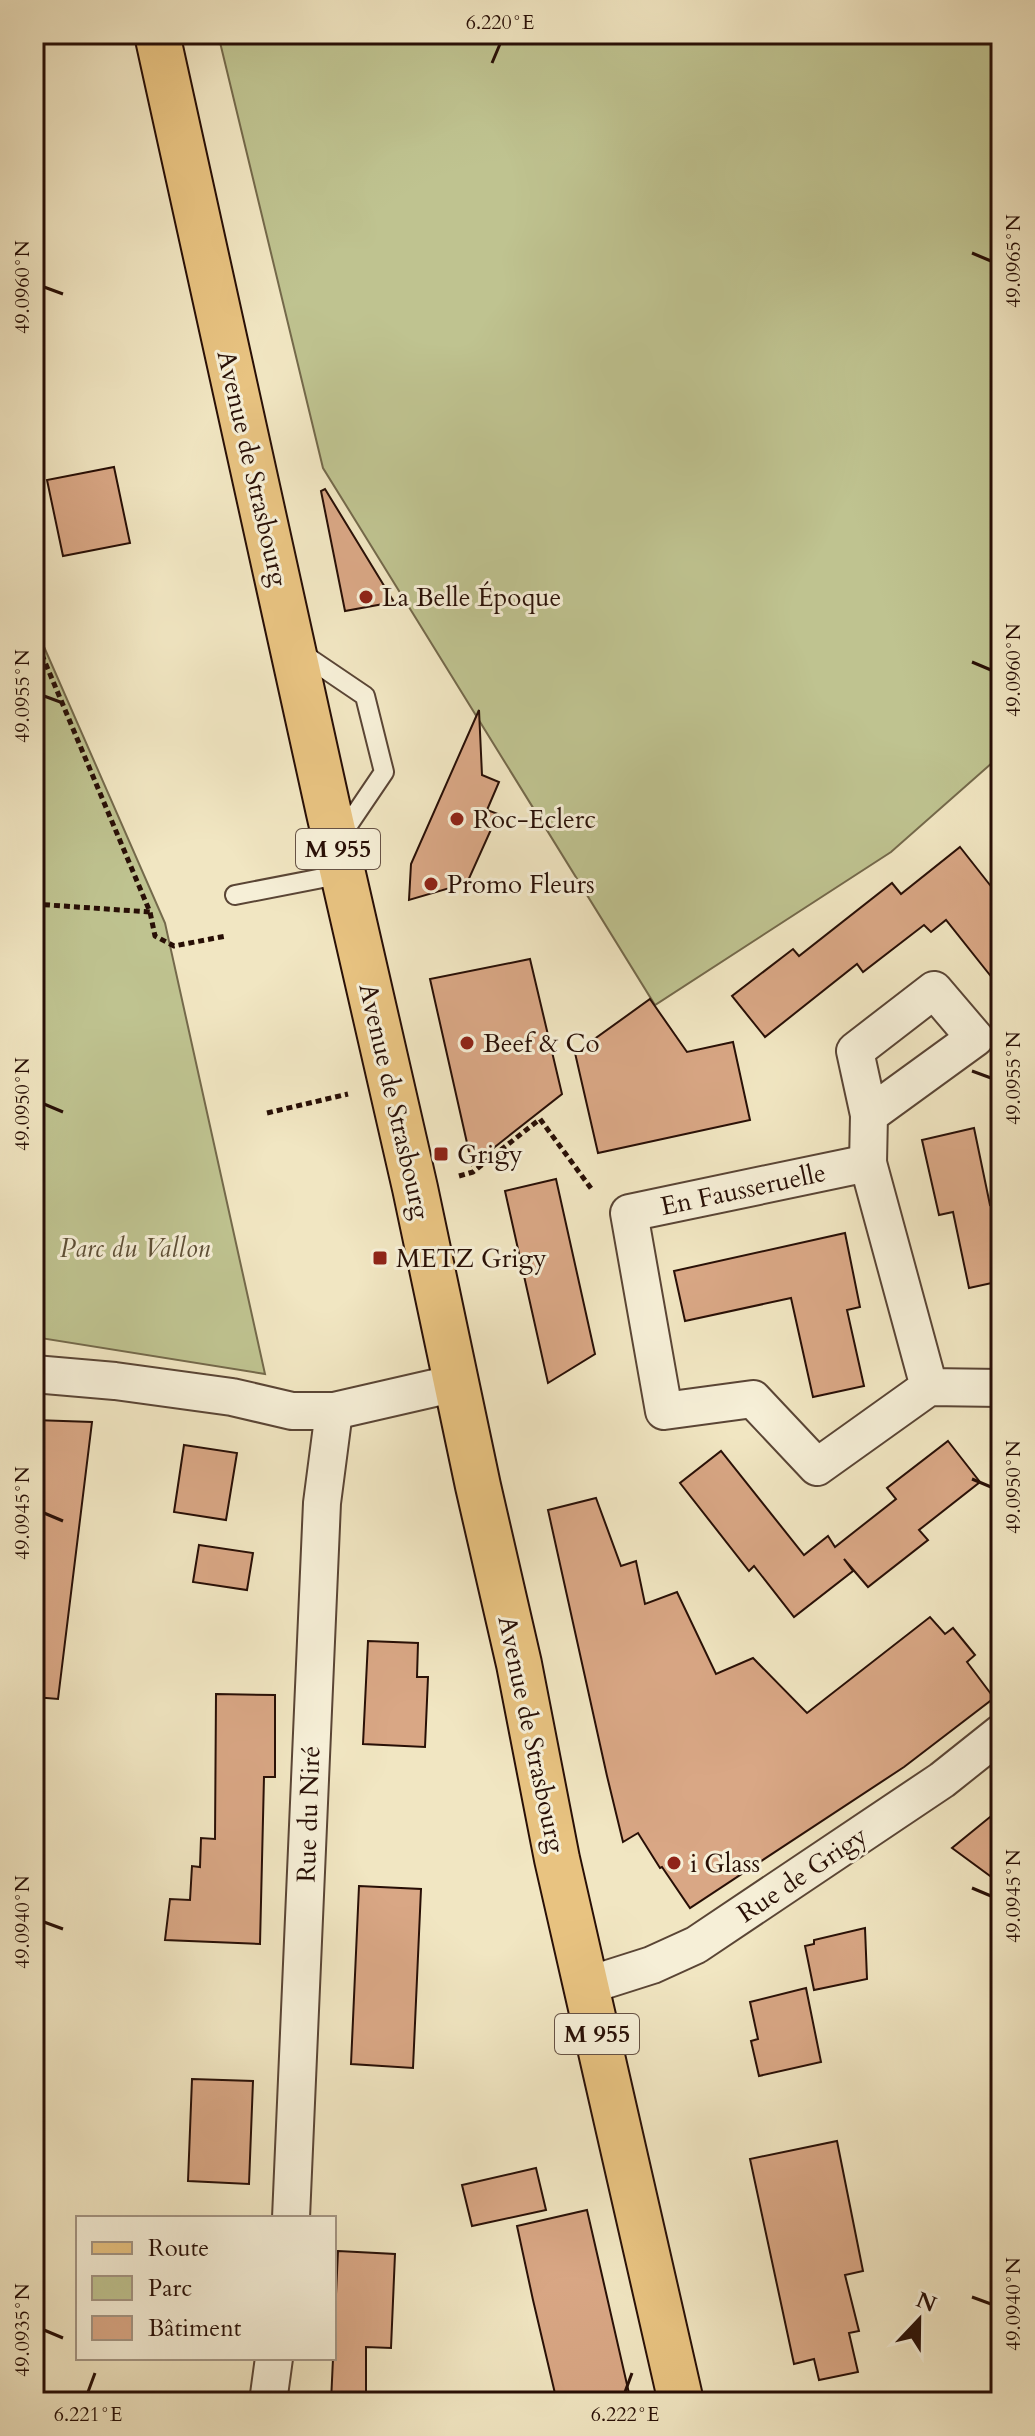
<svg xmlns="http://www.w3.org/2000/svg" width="1035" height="2436" viewBox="0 0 1035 2436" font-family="Cardo,serif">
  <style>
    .green { fill: #bfc390; stroke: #74694b; stroke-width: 2 }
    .building { fill: #d9a785; stroke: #280f06; stroke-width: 2 }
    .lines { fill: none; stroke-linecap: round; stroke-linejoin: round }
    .service-casing { stroke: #5a4535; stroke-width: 22 }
    .minor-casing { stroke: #5a4535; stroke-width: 40 }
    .primary-casing { stroke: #280f06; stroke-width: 48 }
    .path { stroke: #280f06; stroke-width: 5; stroke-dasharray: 6 4; stroke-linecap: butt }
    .service { stroke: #f6efd7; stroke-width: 18 }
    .minor { stroke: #f6efd7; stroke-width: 36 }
    .primary { stroke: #e8c381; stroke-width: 44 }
    .ticks { fill: none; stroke: #280f06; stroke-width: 3 }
    .poi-dot { fill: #8f2418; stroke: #f6efd7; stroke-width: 3 }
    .labels { text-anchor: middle; stroke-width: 6; stroke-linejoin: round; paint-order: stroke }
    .shield { fill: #f6efd7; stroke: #665245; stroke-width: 2 }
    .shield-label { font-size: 24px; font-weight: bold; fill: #280f06 }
    .street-label { font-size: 26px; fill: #280f06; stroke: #f6efd7 }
    .poi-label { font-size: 26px; fill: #280f06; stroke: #f6efd7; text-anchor: start }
    .park-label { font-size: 26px; font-style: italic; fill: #5d4e36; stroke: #f6efd7 }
    .neatline { fill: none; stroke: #280f06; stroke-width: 3 }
    .ticks-label { font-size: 20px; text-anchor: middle; fill: #280f06 }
  </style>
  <rect width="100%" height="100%" fill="#f1e6c2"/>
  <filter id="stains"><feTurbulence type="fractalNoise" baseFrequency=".0025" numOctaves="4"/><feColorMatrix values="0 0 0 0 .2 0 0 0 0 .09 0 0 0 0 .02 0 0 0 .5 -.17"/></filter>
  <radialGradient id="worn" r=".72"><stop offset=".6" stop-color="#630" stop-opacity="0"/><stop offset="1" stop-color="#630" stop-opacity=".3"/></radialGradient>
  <g class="green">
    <polygon points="218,34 1001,34 1001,755 891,852 655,1005 323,468"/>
    <polygon points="34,624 165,923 265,1374 34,1337"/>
  </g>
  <g class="building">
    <polygon points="114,467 130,543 63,556 47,480"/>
    <polygon points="325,489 394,602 345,611 321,491"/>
    <polygon points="479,710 482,775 499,782 487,810 498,814 467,883 409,900 411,864"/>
    <polygon points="960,847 1001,899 1001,989 946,920 931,932 924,925 863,972 857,964 765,1037 732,996 793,949 799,956 892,883 901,894"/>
    <polygon points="530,959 562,1094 472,1165 430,979"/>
    <polygon points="650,999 687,1052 733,1042 750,1120 598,1153 575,1053"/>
    <polygon points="974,1128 990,1205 1001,1202 1001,1281 969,1288 953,1212 939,1215 922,1140"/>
    <polygon points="556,1179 595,1354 548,1383 505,1191"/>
    <polygon points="845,1233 860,1307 847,1310 864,1386 813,1397 791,1298 685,1321 674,1271"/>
    <polygon points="34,1420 92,1422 58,1699 34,1697"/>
    <polygon points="948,1441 980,1482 919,1530 928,1540 868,1587 844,1559 853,1571 794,1617 754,1566 749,1571 680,1483 721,1451 804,1555 828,1536 835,1547 896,1499 887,1488"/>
    <polygon points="184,1445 237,1453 226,1520 174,1512"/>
    <polygon points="596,1498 621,1566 636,1561 645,1604 677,1592 716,1674 753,1658 807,1713 930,1617 945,1634 953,1628 975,1655 967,1662 994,1698 904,1767 690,1908 662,1867 660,1868 638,1833 623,1842 607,1776 548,1510"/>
    <polygon points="199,1545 253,1553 247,1590 193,1582"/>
    <polygon points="368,1641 418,1643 417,1677 428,1677 425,1747 363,1744"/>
    <polygon points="216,1694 275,1695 275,1777 264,1777 260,1944 165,1940 170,1899 190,1900 192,1866 200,1867 201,1838 215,1839"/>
    <polygon points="1001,1808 1001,1884 952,1848"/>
    <polygon points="359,1886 421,1889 413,2068 351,2064"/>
    <polygon points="865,1928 867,1979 814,1990 805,1946 814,1944 814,1940"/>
    <polygon points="806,1988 821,2062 759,2076 751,2041 758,2039 750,2002"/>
    <polygon points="192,2079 253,2081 249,2184 188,2181"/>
    <polygon points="837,2141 863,2271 845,2275 859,2331 849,2333 858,2372 819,2380 814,2359 794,2364 750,2159"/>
    <polygon points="536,2168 546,2210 472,2226 462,2185"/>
    <polygon points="587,2210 604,2284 631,2402 557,2402 533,2300 517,2226"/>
    <polygon points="338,2251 395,2254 391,2348 366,2347 366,2402 331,2402"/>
  </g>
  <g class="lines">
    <g class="service-casing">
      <g id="service">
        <polyline points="300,652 365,696 384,772 340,837"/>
        <polyline points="235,895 343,874"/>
      </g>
    </g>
    <g class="minor-casing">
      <g id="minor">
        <polyline points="868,1163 869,1115 975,1038 934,990 855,1051 869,1115"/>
        <polyline points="34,1374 115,1381 232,1397 292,1411 334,1411 456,1383"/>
        <polyline points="929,1387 868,1163 629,1213 664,1411 753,1399 817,1467 929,1387 1001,1388"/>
        <polyline points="586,1986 652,1965 696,1945 942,1780 1001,1733"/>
        <polyline points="291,2218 322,1503 334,1411"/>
        <polyline points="268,2402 274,2358"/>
      </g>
    </g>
    <g class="primary-casing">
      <polyline id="primary" points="157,34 329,813 415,1188 478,1486 519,1664 557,1859 681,2402"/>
    </g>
    <g class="path">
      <polyline points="34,636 150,912 155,936 174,946 226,936"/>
      <polyline points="34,904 150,912"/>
      <polyline points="267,1113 348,1094"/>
      <polyline points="459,1176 473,1172 540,1119 593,1191"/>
    </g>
    <use href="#service" class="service"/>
    <use href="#minor" class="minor"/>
    <use href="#primary" class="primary"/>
  </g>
  <path class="ticks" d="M492,63L500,44M972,253L991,261M44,287L63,294M972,662L991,670M44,696L63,703M972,1071L991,1078M44,1104L63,1112M972,1479L991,1487M44,1513L63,1521M972,1888L991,1896M44,1922L63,1929M972,2297L991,2304M44,2330L63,2338M88,2392L95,2373M625,2392L632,2373"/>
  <g class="poi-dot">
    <circle cx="366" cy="597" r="8"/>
    <circle cx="457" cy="819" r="8"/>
    <circle cx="431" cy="884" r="8"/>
    <circle cx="467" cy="1043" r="8"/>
    <rect x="433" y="1146" width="16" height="16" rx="4"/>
    <rect x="372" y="1250" width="16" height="16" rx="4"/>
    <circle cx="674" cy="1863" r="8"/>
  </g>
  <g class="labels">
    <g class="shield">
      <rect x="296" y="829" width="84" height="40" rx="6"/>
      <rect x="555" y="2014" width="84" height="40" rx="6"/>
    </g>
    <g class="shield-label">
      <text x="338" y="857">M 955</text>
      <text x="597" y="2042">M 955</text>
    </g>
    <g class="street-label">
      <text transform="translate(253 468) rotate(77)" y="9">Avenue de Strasbourg</text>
      <text transform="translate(395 1101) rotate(77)" y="9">Avenue de Strasbourg</text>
      <text transform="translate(743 1189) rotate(-12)" y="9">En Fausseruelle</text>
      <text transform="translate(532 1734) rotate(78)" y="9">Avenue de Strasbourg</text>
      <text transform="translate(308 1814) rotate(-88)" y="9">Rue du Niré</text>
      <text transform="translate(802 1874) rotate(-34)" y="9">Rue de Grigy</text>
    </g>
    <g class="poi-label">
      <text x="382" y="606">La Belle Époque</text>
      <text x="473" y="828">Roc-Eclerc</text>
      <text x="447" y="893">Promo Fleurs</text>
      <text x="483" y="1052">Beef &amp; Co</text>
      <text x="457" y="1163">Grigy</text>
      <text x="396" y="1267">METZ Grigy</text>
      <text x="690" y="1872">i Glass</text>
    </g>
    <g class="park-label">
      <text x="135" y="1257">Parc du Vallon</text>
    </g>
  </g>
  <rect width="1035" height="2436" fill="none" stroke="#f1e6c2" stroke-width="88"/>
  <rect x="76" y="2216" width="260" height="144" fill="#f6efd7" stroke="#a49583" stroke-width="2"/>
  <rect x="92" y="2242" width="40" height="12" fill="#e8c381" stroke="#a49583" stroke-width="2"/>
  <text x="148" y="2256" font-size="24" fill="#280f06">Route</text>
  <rect x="92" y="2276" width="40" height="24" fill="#bfc390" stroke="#a49583" stroke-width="2"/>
  <text x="148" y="2296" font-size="24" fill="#280f06">Parc</text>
  <rect x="92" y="2316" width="40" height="24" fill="#d9a785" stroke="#a49583" stroke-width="2"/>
  <text x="148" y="2336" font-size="24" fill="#280f06">Bâtiment</text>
  <g transform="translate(919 2320) rotate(22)" stroke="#f6efd7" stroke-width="6" paint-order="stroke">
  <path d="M0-6L14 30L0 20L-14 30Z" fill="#280f06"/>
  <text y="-12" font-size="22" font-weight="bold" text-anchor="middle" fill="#280f06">N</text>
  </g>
  <rect x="44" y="44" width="947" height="2348" class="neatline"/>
  <g class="ticks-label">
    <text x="500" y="29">6.220°E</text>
    <text transform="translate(1013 261) rotate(-90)" y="7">49.0965°N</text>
    <text transform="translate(22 287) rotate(-90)" y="7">49.0960°N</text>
    <text transform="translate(1013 670) rotate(-90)" y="7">49.0960°N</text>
    <text transform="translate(22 696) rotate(-90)" y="7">49.0955°N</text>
    <text transform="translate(1013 1078) rotate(-90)" y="7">49.0955°N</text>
    <text transform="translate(22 1104) rotate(-90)" y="7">49.0950°N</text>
    <text transform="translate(1013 1487) rotate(-90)" y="7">49.0950°N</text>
    <text transform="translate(22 1513) rotate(-90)" y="7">49.0945°N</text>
    <text transform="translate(1013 1896) rotate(-90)" y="7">49.0945°N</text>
    <text transform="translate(22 1922) rotate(-90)" y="7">49.0940°N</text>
    <text transform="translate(1013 2304) rotate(-90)" y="7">49.0940°N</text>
    <text transform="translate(22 2330) rotate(-90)" y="7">49.0935°N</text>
    <text x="88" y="2421">6.221°E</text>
    <text x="625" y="2421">6.222°E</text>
  </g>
  <rect width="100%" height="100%" filter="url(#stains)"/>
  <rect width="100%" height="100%" fill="url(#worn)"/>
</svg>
